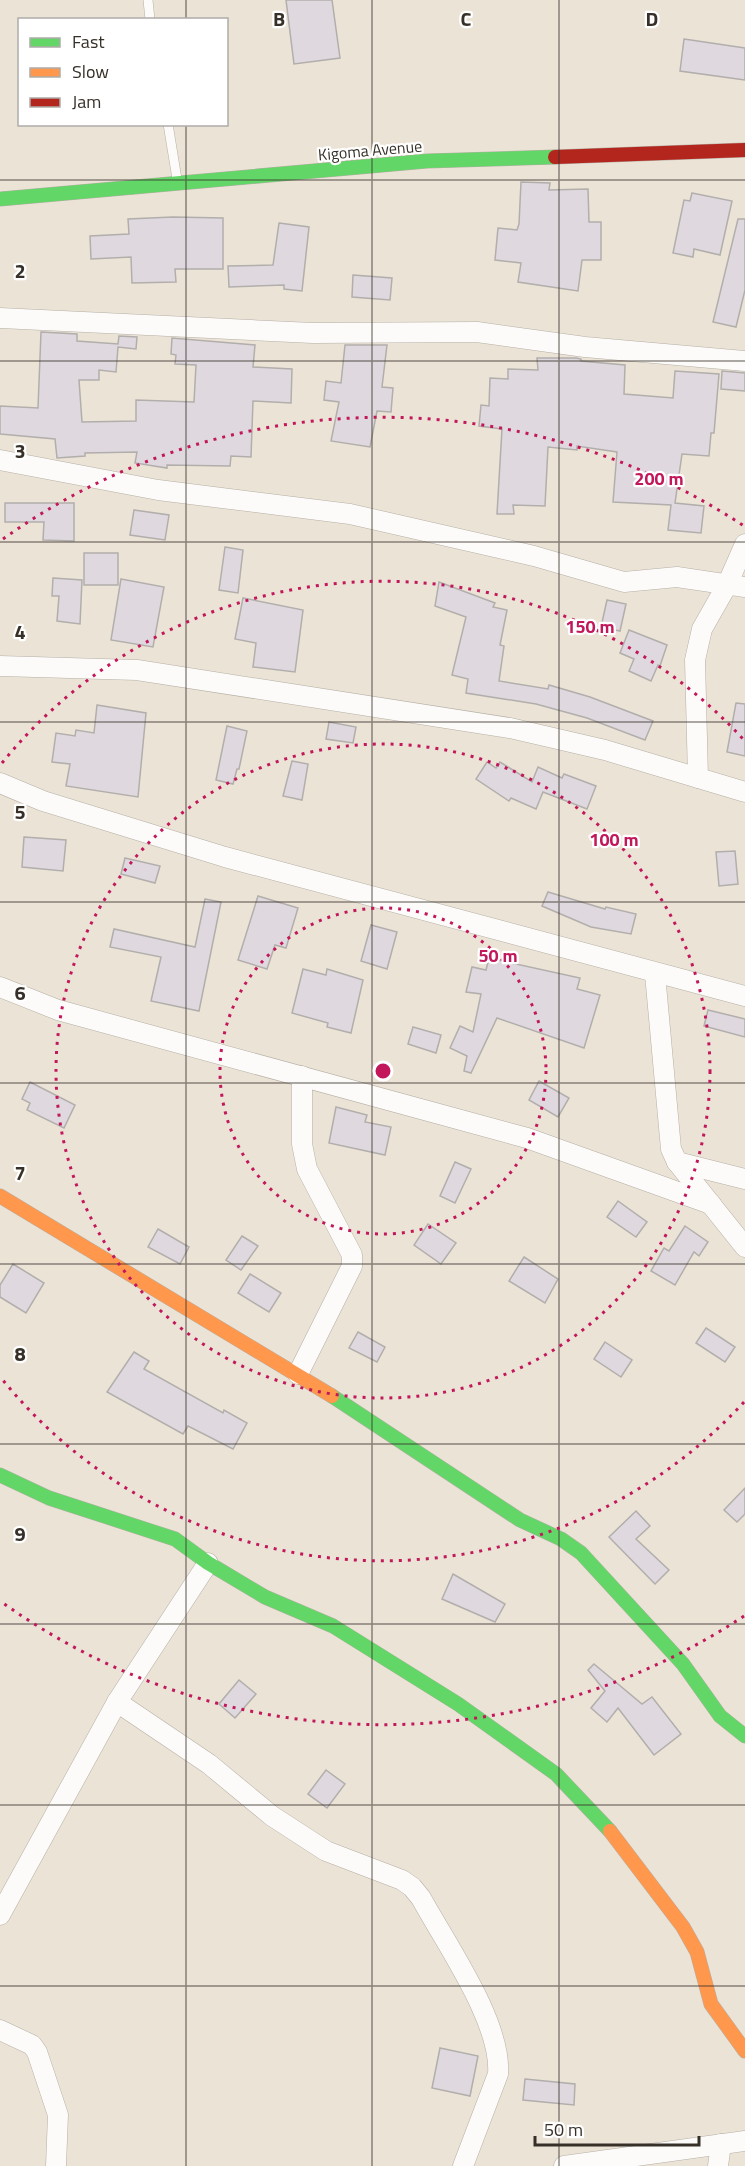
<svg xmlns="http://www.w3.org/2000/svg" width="745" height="2166" viewBox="0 0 745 2166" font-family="'Titillium Web',sans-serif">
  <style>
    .building { fill: #dfd9df; stroke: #b2aeac; stroke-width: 1.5 }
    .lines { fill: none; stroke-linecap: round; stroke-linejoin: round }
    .lane-casing { stroke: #b5afa5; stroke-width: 10 }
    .street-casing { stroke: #b5afa5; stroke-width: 21 }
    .fast-casing { stroke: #b5afa5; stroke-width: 15 }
    .slow-casing { stroke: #b5afa5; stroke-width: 15 }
    .jam-casing { stroke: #b5afa5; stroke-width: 15 }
    .lane { stroke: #fcfbf9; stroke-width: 9 }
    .street { stroke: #fcfbf9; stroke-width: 20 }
    .fast { stroke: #63d668; stroke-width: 14 }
    .slow { stroke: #ff974d; stroke-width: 14 }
    .jam { stroke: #b3261e; stroke-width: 14 }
    .grid { fill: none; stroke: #363028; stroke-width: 1.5; stroke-opacity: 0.55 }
    .ring { fill: none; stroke: #c2185b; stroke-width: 3; stroke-dasharray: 3 6 }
    .labels { text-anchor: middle; stroke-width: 4.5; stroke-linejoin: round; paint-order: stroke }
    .street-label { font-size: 16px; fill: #363028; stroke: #fff }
    .grid-label { font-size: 20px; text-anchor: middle; font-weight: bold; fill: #363028; stroke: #fff; stroke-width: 4.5; stroke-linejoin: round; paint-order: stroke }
    .centre { fill: #c2185b; stroke: #fff; stroke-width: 3 }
    .ring-label { font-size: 18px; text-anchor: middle; font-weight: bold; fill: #c2185b; stroke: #fff; stroke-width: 4.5; stroke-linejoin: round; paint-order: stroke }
  </style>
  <rect width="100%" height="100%" fill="#ebe3d6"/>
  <g class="building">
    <polygon points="286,0 332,0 340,58 294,64"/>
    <polygon points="684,39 745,48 745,80 680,71"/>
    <polygon points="521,182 550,183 549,190 588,189 589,222 601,222 601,260 582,260 578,291 518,282 521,263 495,260 498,228 517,230 519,224"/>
    <polygon points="692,193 732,201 720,255 694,249 693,257 673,253 684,200 690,201"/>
    <polygon points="173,217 223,218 223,269 175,269 176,282 132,283 131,257 91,259 90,236 129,234 128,219"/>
    <polygon points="738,219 745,219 745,290 736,327 713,322"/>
    <polygon points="279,223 309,227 302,291 284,289 284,285 229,287 228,266 273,265"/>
    <polygon points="353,275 392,278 390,300 352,297"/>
    <polygon points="41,332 77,334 77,341 118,344 119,336 137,337 136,349 118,347 116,372 99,370 99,380 79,380 82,422 136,421 136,400 194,402 196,365 175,364 176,355 171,354 172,338 255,345 253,367 292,369 291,403 253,401 251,457 231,456 230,466 167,465 167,468 135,463 137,452 85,453 85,456 57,458 55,439 0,434 0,406 38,408"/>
    <polygon points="345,345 387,345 382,387 393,388 391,412 377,411 370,447 331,441 339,402 324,400 326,381 341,383"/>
    <polygon points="537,358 576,358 581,359 581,361 625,365 624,394 673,398 675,371 719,374 714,433 711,433 709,456 682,454 675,503 704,506 701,533 668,530 671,505 613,502 617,452 577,446 577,450 548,447 545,506 513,505 514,514 497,514 502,429 479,426 481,405 489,406 490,378 508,379 508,369 538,370"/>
    <polygon points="722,371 745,373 745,391 721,389"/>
    <polygon points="5,503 74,503 74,541 43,540 44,522 5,522"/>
    <polygon points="134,510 169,515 165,540 130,535"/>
    <polygon points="225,547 243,550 238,593 219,590"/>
    <rect x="84" y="553" width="34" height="32"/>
    <polygon points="53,578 82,580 80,624 57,621 59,596 52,596"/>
    <polygon points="121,579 164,587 153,647 111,640"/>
    <polygon points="439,582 495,603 493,607 507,610 500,645 504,646 499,681 548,689 549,685 590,697 653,721 645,740 587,718 536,704 466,693 468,679 452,675 466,617 435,606"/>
    <polygon points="243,598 303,610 295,672 253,667 256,643 235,639"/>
    <polygon points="607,600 626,604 620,631 601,627"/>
    <polygon points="629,630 667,645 660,666 658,665 651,681 629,671 634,659 620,653"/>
    <polygon points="736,703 745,704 745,756 727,752"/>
    <polygon points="97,705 146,713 138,797 66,786 70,764 52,762 56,733 75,736 76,730 94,733"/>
    <polygon points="329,722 356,727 353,743 326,739"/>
    <polygon points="227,726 247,731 239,769 237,769 233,784 216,780"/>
    <polygon points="292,761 308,764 302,800 283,796"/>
    <polygon points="487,762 496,768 500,762 532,782 538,767 562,778 564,774 596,786 587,809 543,792 536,809 511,798 509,801 476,779"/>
    <polygon points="24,837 66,840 63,871 22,867"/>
    <polygon points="735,851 738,884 719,886 716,852"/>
    <polygon points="125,858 160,866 155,883 121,874"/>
    <polygon points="548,892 605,909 606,907 636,914 631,934 591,927 542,906"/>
    <polygon points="258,896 298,908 286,948 275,945 267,969 238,960"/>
    <polygon points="205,899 221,902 199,1011 151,1001 161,957 110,947 114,929 195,947"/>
    <polygon points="371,925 397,932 387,969 361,961"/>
    <polygon points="489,958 580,978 577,989 600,995 584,1048 497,1018 471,1073 464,1071 467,1056 450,1048 460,1026 473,1032 481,994 466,992 472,967 486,970"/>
    <polygon points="303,969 326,975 327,969 363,980 351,1033 327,1027 328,1023 292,1013"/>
    <polygon points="708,1010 745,1019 745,1037 704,1026"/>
    <polygon points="413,1027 441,1035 436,1053 408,1044"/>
    <polygon points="539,1081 569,1098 558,1117 529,1100"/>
    <polygon points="30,1082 75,1105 64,1128 27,1110 30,1103 22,1099"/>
    <polygon points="336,1107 367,1115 365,1122 391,1127 385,1155 329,1143"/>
    <polygon points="455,1162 471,1169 455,1203 440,1196"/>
    <polygon points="618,1201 647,1222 636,1237 607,1217"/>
    <polygon points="428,1224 456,1243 441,1264 414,1245"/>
    <polygon points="685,1226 708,1242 699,1256 694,1252 675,1285 651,1271 664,1248 669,1251"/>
    <polygon points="158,1229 189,1247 180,1264 148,1247"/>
    <polygon points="242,1236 258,1246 241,1270 226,1260"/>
    <polygon points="524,1257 558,1279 545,1303 509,1281"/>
    <polygon points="13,1264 44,1283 26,1313 0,1297 0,1285"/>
    <polygon points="250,1274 281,1293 269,1312 238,1293"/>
    <polygon points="706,1328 735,1347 725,1362 696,1343"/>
    <polygon points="358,1332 385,1347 377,1362 349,1348"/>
    <polygon points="605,1342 632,1360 621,1377 594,1359"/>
    <polygon points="134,1352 149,1361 144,1369 223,1413 224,1410 247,1423 233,1449 188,1426 183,1434 107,1392"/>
    <polygon points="745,1488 745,1514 737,1522 724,1510"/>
    <polygon points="636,1511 650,1526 636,1539 669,1570 655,1584 609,1537"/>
    <polygon points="453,1574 505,1604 495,1622 442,1599"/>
    <polygon points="594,1664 642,1704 652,1697 681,1734 654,1755 618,1708 607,1722 591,1708 605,1691 588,1670"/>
    <polygon points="239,1680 256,1694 235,1718 219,1704"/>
    <polygon points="326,1770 345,1784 327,1808 308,1794"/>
    <polygon points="440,2048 478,2056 470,2096 432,2088"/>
    <polygon points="525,2079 575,2084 574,2105 523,2100"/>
  </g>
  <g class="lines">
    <g class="lane-casing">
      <g id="lane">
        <polyline points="148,0 150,20"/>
        <polyline points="168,124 177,179"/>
      </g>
    </g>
    <g class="street-casing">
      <g id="street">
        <polyline points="0,318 313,333 477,332 585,347 745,361"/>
        <polyline points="0,460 158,490 350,514 534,556 624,582 677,577 745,587"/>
        <polyline points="0,666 137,670 510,728 605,750 745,792"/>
        <polyline points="698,778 695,660 702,629 727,585 745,544"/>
        <polyline points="0,783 43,801 225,857 745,996"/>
        <polyline points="655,974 671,1149 677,1162 745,1247"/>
        <polyline points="0,987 58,1010 527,1138 711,1204"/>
        <polyline points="677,1162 745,1179"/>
        <polyline points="298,1374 352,1266 352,1255 307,1169 302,1144 302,1076"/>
        <path d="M117,1702L209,1764L272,1816L326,1851L402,1880L412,1887L421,1898C446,1944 502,2023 498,2074L463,2166"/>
        <polyline points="0,1915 117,1702 208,1563"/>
        <polyline points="0,2030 32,2045 37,2052 58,2115 56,2166"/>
        <polyline points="564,2166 745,2141"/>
        <polyline points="718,2166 721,2144"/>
      </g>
    </g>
    <g class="fast-casing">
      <g id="fast">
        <polyline points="0,199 427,161 555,157"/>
        <polyline points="332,1396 520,1520 561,1539 581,1553 683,1664 720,1716 745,1736"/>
        <polyline points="0,1475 49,1498 175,1539 208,1563 265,1597 333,1626 458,1704 556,1774 610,1831"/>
      </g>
    </g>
    <g class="slow-casing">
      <g id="slow">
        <polyline points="0,1196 332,1396"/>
        <polyline points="610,1831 683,1927 697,1952 711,2004 745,2051"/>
      </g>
    </g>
    <g class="jam-casing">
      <polyline id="jam" points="555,157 745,150"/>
    </g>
    <use href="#lane" class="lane"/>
    <use href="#street" class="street"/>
    <use href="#fast" class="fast"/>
    <use href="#slow" class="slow"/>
    <use href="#jam" class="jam"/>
  </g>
  <path class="grid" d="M186,0V20M372,0V2166M559,0V2166M186,124V2166M0,180H745M0,361H745M0,542H745M0,722H745M0,902H745M0,1083H745M0,1264H745M0,1444H745M0,1624H745M0,1805H745M0,1986H745"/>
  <g class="ring">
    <circle cx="383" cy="1071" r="163"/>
    <circle cx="383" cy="1071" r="327"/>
    <path d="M744 1402A490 490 0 0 1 2 1379M2 763A490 490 0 0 1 744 740"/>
    <path d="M744 1616A654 654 0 0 1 3 1603M3 539A654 654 0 0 1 744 526"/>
  </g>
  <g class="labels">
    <g class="street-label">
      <text transform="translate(370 150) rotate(-5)" y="6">Kigoma Avenue</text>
    </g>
  </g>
  <g class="grid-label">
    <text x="279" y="26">B</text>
    <text x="466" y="26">C</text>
    <text x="652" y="26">D</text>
    <text x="20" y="278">2</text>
    <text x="20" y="458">3</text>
    <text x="20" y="639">4</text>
    <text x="20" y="819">5</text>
    <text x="20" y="1000">6</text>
    <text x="20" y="1180">7</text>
    <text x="20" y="1361">8</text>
    <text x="20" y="1541">9</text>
  </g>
  <circle cx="383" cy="1071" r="9" class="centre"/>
  <g class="ring-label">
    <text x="659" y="485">200 m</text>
    <text x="590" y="633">150 m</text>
    <text x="614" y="846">100 m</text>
    <text x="498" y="962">50 m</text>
  </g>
  <rect x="18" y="18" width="210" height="108" fill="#ffffff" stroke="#afaca9" stroke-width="1.5"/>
  <rect x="30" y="38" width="30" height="9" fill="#63d668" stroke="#afaca9" stroke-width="1.5"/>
  <text x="72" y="48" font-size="18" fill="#363028">Fast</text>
  <rect x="30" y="68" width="30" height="9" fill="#ff974d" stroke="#afaca9" stroke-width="1.5"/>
  <text x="72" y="78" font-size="18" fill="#363028">Slow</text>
  <rect x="30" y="98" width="30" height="9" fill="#b3261e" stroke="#afaca9" stroke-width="1.5"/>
  <text x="72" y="108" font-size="18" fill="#363028">Jam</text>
  <path d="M535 2136v9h164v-9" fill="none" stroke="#363028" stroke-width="3"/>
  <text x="544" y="2136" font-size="18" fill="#363028" stroke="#ffffff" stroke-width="4.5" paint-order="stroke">50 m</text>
</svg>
